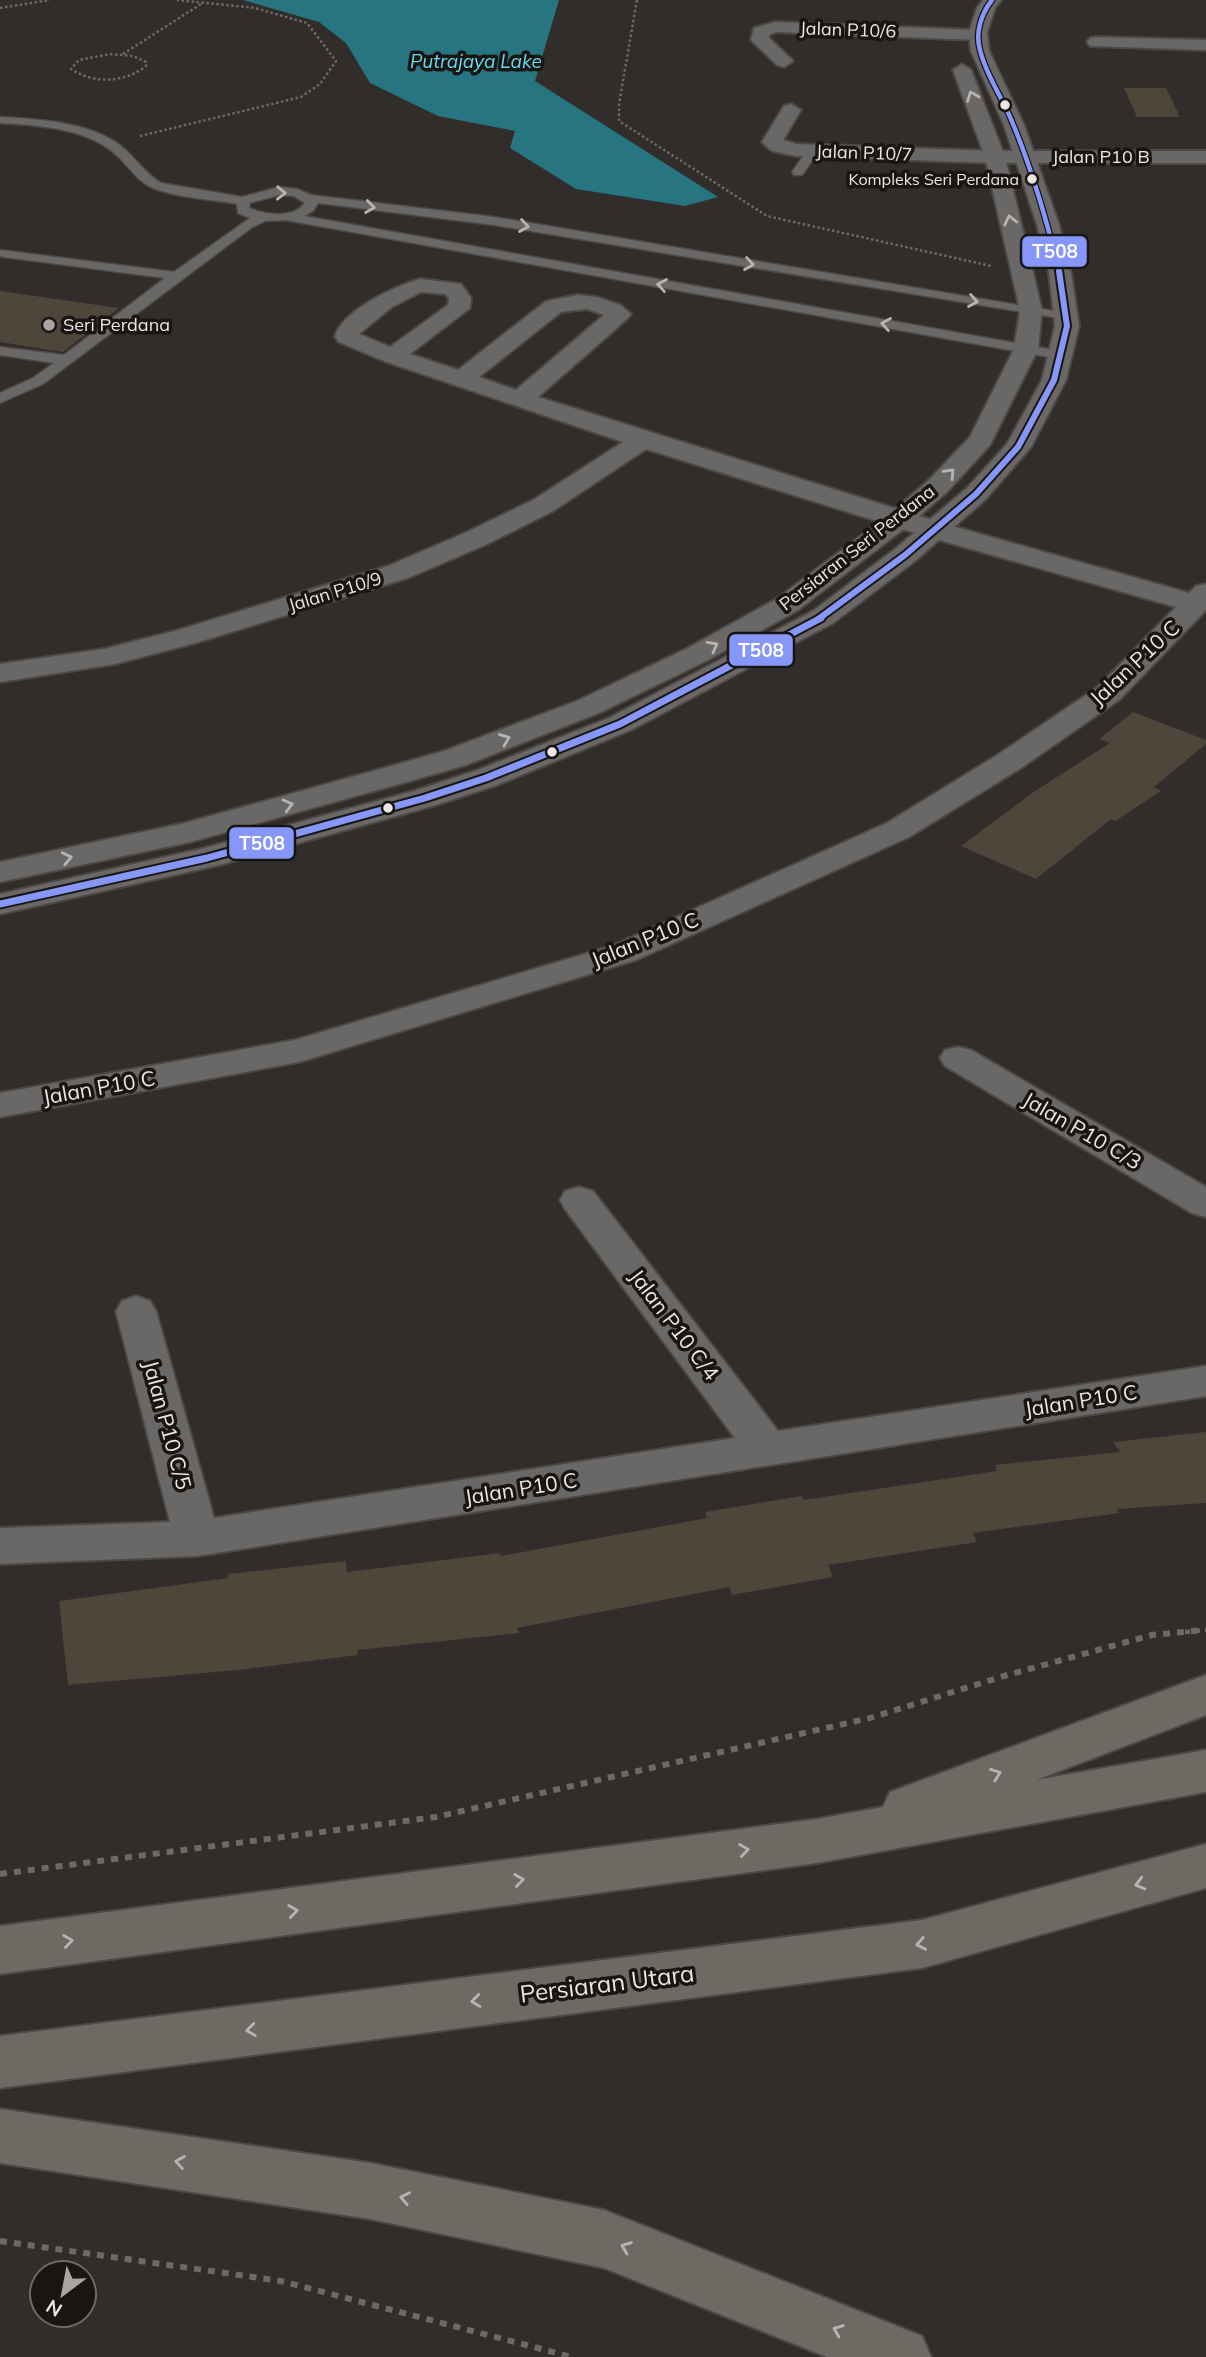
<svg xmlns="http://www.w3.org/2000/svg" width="1206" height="2357" viewBox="0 0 1206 2357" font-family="Mulish,sans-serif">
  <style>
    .water { fill: #267580 }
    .building { fill: #4e453b }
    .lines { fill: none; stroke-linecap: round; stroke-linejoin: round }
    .service-casing { stroke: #4b4846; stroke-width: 3 }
    .minor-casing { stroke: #4b4846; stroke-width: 4 }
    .tertiary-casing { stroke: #4b4846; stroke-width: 4 }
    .primary-casing { stroke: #4b4846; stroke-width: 4 }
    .path-far2 { stroke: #6c6968; stroke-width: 2.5; stroke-dasharray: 2.5 2.5; stroke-linecap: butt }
    .path-far1 { stroke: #6c6968; stroke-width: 4.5; stroke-dasharray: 5 5; stroke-linecap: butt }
    .path { stroke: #6c6968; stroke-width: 6; stroke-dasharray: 7 7; stroke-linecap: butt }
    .service { fill: #6a6866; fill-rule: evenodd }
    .minor { fill: #6a6866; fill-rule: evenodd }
    .tertiary { fill: #6a6866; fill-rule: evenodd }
    .primary { fill: #6e6963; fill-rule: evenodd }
    .bus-1-far2-casing { stroke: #181513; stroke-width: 7 }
    .bus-1-far1-casing { stroke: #181513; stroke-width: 10 }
    .bus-1-casing { stroke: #181513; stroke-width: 11 }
    .bus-1-far2 { stroke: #8697f9; stroke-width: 4.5 }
    .bus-1-far1 { stroke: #8697f9; stroke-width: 6 }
    .bus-1 { stroke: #8697f9; stroke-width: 7 }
    .oneway { stroke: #b7b4b2 }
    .oneway2 { stroke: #b9b4b0 }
    .bus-dot { fill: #ebe6e4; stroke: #181513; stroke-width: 2.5 }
    .poi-dot { fill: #aaa5a3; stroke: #181513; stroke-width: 2.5 }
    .labels { text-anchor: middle; stroke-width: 7; stroke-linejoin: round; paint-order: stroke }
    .far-bus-label { font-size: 16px; fill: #ebe6e4; stroke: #181513; text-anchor: end }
    .far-street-label { font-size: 18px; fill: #ebe6e4; stroke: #181513 }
    .far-poi-label { font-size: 18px; fill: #ebe6e4; stroke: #181513; text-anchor: start }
    .far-water-label { font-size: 19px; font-style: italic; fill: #61dbee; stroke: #181513 }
    .street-label { font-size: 21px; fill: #ebe6e4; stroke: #181513 }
    .near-street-label { font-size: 24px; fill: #ebe6e4; stroke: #181513 }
    .line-badge { stroke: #181513; stroke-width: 2.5 }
    .badge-label { font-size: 19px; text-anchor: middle; font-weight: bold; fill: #fff }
  </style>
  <rect width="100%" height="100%" fill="#302d2b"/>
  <polygon class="water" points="243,0 559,0 535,81 718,197 685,206 576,189 510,148 515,131 438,116 370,83 346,43 319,22"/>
  <g class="building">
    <polygon points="1124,88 1166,88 1180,117 1137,117"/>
    <polygon points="0,291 119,308 63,352 0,342"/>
    <polygon points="1133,712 1206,740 1206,744 1154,787 1161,791 1115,821 1111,819 1036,879 961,846 1035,791 1110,743 1099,739"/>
    <polygon points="1206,1432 1206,1503 1117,1509 1119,1513 973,1533 977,1542 828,1565 833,1577 732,1595 730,1587 517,1628 519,1633 357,1650 358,1655 238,1670 68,1685 59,1601 228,1578 228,1574 346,1561 347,1572 500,1553 501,1556 707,1518 705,1512 802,1496 804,1500 997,1471 995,1465 1120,1452 1113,1442"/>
  </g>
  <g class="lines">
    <g class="service-casing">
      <g id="service">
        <path d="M0,117C38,119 90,122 121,146C136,158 145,174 161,183L242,197L279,187L297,189L311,195L494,217L1066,313L1071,314V320L494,225L318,203L313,211L304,216L1060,351L1067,355L1060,359L285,220L265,221L251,228L43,384L0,403V393L33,378L54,363L0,355V347L64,355L165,278L4,257L0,256V250L174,272L250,218L238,213L237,204C211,199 178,198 153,188C136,181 127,163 113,152C84,128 36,125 0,123ZM279,195L294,196L305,203C293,219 266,215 249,208L250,203Z"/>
        <polygon points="809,148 819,151 802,175 794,175 792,172"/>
      </g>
    </g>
    <g class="minor-casing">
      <g id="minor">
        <polygon points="775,22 978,30 987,35 978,40 776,32 769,35 769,38 793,61 784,67 777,65 751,40 754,28"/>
        <polygon points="1096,37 1206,40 1206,50 1090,46 1087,42 1090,38"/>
        <polygon points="791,104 801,110 783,140 796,144 995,151 1206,151 1206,163 995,163 796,156 772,151 762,142 784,106"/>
        <path d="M421,279L461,284L471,298L470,308L410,354L458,370L545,302L552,300L578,295L596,297L620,305L631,314L627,319L538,397L945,524L1189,593L1196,586L1206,584V610L1120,699L1021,768L909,837L636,960L299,1062L0,1117V1093L295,1040L612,946L887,823L999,754L1098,687L1176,607L925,536L646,449L553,511L485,545L408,578L195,643L115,664L0,682V664L104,649L175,631L388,566L465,533L535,499L623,442L384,361L339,342L335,337C340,312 398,284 421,279ZM421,292L445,294L449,298L448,305L390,347L359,334L392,307ZM587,309L604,315L516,390L479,377L561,312Z"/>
        <polygon points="958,1047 971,1050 1206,1187 1206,1217 1192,1213 945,1066 940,1058 945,1050"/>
        <polygon points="579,1187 593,1191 778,1431 1206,1366 1206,1396 197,1556 0,1564 0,1528 170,1522 116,1311 122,1301 136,1296 150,1301 156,1311 214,1518 735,1438 565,1209 560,1200 565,1191"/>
      </g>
    </g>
    <g class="tertiary-casing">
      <g id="tertiary">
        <polygon points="983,0 1001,0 995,8 987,32 989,51 1024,125 1059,225 1071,273 1079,326 1066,380 1031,447 985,500 915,561 833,623 631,730 497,785 436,805 219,865 0,914 0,894 201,849 414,791 475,771 609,718 813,611 895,549 967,488 1007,444 1042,380 1055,326 1049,273 1037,225 1004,125 971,51 969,32 977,8"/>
        <polygon points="962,64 971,70 1005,157 1042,310 1038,349 990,445 948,491 909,525 798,610 708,660 599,713 466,765 410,781 190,842 0,882 0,862 185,823 388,767 444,751 577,701 688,648 778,598 891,513 930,479 970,437 1014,349 1020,310 985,157 953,70"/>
      </g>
    </g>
    <g class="primary-casing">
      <g id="primary">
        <polygon points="1206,1675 1206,1715 1036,1780 1206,1750 1206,1792 817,1863 0,1974 0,1926 817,1819 883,1807 890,1792"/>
        <polygon points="1206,1844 1206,1888 922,1968 0,2088 0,2036 922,1920"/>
        <polygon points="0,2109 370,2163 604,2210 922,2336 931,2357 827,2357 604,2268 370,2219 0,2163"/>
      </g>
    </g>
    <g class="path-far2">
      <polyline points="637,0 619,104 619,121 767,216 991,266"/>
      <polyline points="0,8 50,0"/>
      <path d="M110,54L133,56L146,62V66C125,83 93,84 71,69L79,60Z"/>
      <polyline points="123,54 201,4"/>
      <polyline points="140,136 301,97 320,84 336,61 307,23 255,8 177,0"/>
    </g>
    <polyline class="path-far1" points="1185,1632 1206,1630"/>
    <g class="path">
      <polyline points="0,1874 436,1817 870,1718 1004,1676 1152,1635 1204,1630"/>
      <polyline points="0,2241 281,2281 572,2357"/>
    </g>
    <use href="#service" class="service"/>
    <use href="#minor" class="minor"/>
    <use href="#tertiary" class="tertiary"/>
    <use href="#primary" class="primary"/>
    <g class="bus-1-far2-casing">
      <path id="bus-1-far2" d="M992,0C981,14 975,33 980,50C986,76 1004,100 1013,124C1033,172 1047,223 1060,273"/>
    </g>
    <g class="bus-1-far1-casing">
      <polyline id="bus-1-far1" points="817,620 905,555 976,494 1018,447 1054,380 1067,326 1059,271"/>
    </g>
    <g class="bus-1-casing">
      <polyline id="bus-1" points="0,904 207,858 425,798 486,778 620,724 821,618"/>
    </g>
    <use href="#bus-1-far2" class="bus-1-far2"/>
    <use href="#bus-1-far1" class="bus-1-far1"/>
    <use href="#bus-1" class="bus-1"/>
  </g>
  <defs><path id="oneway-chevron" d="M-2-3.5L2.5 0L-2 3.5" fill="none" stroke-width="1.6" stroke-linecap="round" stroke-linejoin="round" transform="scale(1.75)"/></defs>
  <g class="oneway">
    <use href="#oneway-chevron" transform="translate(972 96) rotate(-111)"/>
    <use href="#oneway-chevron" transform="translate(281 193) rotate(1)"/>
    <use href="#oneway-chevron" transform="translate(370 207) rotate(8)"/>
    <use href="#oneway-chevron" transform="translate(1010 220) rotate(-103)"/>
    <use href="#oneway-chevron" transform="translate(524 226) rotate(9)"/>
    <use href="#oneway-chevron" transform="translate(749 264) rotate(9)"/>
    <use href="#oneway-chevron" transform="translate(662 285) rotate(-170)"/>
    <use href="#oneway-chevron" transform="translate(973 301) rotate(9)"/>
    <use href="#oneway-chevron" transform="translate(886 324) rotate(-170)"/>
    <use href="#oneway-chevron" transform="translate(950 473) rotate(-47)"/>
    <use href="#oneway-chevron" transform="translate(713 646) rotate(-29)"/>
    <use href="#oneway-chevron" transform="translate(505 739) rotate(-21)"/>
    <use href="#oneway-chevron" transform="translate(288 805) rotate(-15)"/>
    <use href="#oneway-chevron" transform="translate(67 858) rotate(-12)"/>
  </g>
  <g class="oneway2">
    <use href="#oneway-chevron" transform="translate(996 1774) rotate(-20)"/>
    <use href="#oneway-chevron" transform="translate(744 1850) rotate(-8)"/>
    <use href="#oneway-chevron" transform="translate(519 1880) rotate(-8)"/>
    <use href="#oneway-chevron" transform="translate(1140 1884) rotate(165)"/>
    <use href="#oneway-chevron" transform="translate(293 1911) rotate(-8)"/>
    <use href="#oneway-chevron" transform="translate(68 1941) rotate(-8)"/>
    <use href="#oneway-chevron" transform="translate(921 1944) rotate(169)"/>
    <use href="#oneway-chevron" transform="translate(476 2001) rotate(173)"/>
    <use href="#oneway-chevron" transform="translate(251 2030) rotate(173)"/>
    <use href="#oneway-chevron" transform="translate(180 2162) rotate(-171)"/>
    <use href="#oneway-chevron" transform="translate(405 2198) rotate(-168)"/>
    <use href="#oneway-chevron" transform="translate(626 2247) rotate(-159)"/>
    <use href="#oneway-chevron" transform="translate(838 2330) rotate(-158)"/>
  </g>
  <g class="bus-dot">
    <circle cx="1005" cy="105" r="6"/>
    <circle cx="1032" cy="179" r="6"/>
    <circle cx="552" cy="752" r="6"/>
    <circle cx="388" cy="808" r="6"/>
  </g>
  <circle class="poi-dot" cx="49" cy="325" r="7"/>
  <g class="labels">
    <g class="far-bus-label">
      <text x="1019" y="185">Kompleks Seri Perdana</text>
    </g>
    <g class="far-street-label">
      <text transform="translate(848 30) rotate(2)" y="6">Jalan P10/6</text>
      <text transform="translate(864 153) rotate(2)" y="6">Jalan P10/7</text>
      <text x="1101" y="163">Jalan P10 B</text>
      <text transform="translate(857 548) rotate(-38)" y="6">Persiaran Seri Perdana</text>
      <text transform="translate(335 592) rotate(-17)" y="6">Jalan P10/9</text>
    </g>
    <g class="far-poi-label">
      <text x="63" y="331">Seri Perdana</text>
    </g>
    <g class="far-water-label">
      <text x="476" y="68">Putrajaya Lake</text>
    </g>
    <g class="street-label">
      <text transform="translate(1135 663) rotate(-43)" y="7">Jalan P10 C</text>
      <text transform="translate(645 940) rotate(-22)" y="7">Jalan P10 C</text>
      <text transform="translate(99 1088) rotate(-10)" y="7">Jalan P10 C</text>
      <text transform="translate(1082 1131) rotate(30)" y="7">Jalan P10 C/3</text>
      <text transform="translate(674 1325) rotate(53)" y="7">Jalan P10 C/4</text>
      <text transform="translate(1081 1401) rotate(-9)" y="7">Jalan P10 C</text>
      <text transform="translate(167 1425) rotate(75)" y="7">Jalan P10 C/5</text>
      <text transform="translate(521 1489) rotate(-9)" y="7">Jalan P10 C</text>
    </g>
    <g class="near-street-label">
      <text transform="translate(607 1984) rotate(-7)" y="8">Persiaran Utara</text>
    </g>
  </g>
  <g class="line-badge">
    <rect x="1021" y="235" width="67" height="33" rx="7" fill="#8697f9"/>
    <rect x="728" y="633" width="66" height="34" rx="7" fill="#8697f9"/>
    <rect x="228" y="826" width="67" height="34" rx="7" fill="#8697f9"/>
  </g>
  <g class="badge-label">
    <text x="1055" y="258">T508</text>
    <text x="761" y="657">T508</text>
    <text x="262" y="850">T508</text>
  </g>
  <g transform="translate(63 2294) rotate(212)"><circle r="33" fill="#181513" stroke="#6c6967" stroke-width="2"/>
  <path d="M0-5L12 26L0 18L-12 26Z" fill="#aaa5a3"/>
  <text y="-10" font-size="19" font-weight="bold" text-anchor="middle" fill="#ebe6e4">N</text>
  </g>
</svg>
